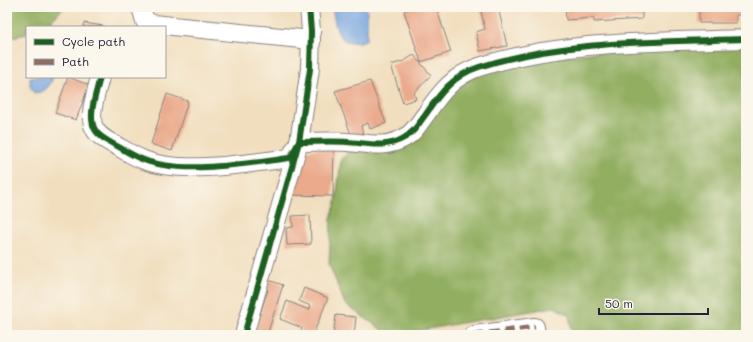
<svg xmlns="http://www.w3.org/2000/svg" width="753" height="342" viewBox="0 0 753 342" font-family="Mali,sans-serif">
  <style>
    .forest { fill: #92ae60; stroke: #5a684e }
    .water { fill: #75a3de; stroke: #4c628c }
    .building { fill: #eaaa8b }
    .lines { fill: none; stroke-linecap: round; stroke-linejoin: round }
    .minor-casing { stroke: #8a807c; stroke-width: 20 }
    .minor { stroke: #fff; stroke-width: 18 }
    .quiet { stroke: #8d6e63; stroke-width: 5; stroke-dasharray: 10 5; stroke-linecap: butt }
    .cycleway-casing { stroke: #fbf7ec; stroke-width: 8 }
    .cycleway { stroke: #1b5e20; stroke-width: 6 }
  </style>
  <rect width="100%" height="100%" fill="#fbf7ec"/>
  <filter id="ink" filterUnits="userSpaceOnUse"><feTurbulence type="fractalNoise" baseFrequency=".025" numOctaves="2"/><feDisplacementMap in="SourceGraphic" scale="8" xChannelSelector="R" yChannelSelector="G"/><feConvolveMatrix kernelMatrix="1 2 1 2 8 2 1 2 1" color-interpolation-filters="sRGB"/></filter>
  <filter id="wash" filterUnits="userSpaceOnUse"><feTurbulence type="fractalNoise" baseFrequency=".012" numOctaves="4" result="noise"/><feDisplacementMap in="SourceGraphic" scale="16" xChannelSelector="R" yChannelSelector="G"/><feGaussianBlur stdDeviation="0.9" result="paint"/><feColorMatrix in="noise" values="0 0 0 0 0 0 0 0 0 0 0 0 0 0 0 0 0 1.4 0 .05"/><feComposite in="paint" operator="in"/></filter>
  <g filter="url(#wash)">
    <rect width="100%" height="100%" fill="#f1debe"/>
    <g class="forest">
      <polygon points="7,7 65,7 45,27 27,27 27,34 7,38"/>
      <polygon points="746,46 746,335 572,335 569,315 554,307 405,333 382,330 345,304 329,264 331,218 336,202 341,159 349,151 378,153 446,96 480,72 548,58 626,49"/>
    </g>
    <g class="water">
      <path d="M332,7H366L367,13V39C361,42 358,43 352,42C335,42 335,21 332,7Z"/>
      <path d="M30,77H53C50,87 45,92 34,93L30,86Z"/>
    </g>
    <g id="blocks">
      <g class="building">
        <polygon points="416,7 423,7 424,9 436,7 451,52 421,62 404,11"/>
        <polygon points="480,7 498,7 507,46 480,51 476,32 485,29"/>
        <polygon points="565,7 642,7 642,19 594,22 594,18 566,20"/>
        <polygon points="699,7 746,7 746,15 736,15 736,23 699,23"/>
        <polygon points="84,23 104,26 104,27 83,27"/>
        <polygon points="414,55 431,75 414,93 416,99 403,103 391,65 404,61"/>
        <polygon points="68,77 89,85 76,120 55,113"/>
        <polygon points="370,81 386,123 370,129 368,123 361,126 363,133 352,137 335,91"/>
        <polygon points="167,94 188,101 172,151 151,144"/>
        <polygon points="334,147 333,196 289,195 303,151"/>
        <polygon points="310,215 311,244 287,245 286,228 293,227 292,216"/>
        <polygon points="268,280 283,285 268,332 255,328 268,290 265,289"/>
        <polygon points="304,288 328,298 313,335 299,335 302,328 280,319 287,301 309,310 311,306 299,301"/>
        <polygon points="336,315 356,317 354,335 333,335"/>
      </g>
    </g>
  </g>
  <g filter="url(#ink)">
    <use href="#blocks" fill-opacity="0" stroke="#8a807c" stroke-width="1"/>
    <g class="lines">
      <g class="minor-casing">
        <g id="minor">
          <polyline points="141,7 145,21 153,24 311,40"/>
          <path d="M100,77C97,91 89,111 93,125C96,136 108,141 117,146C126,151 135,157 144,160C182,175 250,163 290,158L299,142C315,142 331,141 347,142C367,143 385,149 404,138C414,133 419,123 426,114C440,93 454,75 479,67C562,40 659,42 746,39"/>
          <polyline points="244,335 299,142 310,69 311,31 309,7"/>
          <polyline points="474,335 535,327 536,335"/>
        </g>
      </g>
      <use href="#minor" class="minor"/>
      <polyline class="quiet" points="474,335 535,327"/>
      <g class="cycleway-casing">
        <g id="cycleway">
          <path d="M100,77C97,91 89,111 93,125C96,136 108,141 117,146C126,151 135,157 144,160C182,175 250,163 290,158L299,142C315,142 331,141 347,142C367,143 385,149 404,138C414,133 419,123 426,114C440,93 454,75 479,67C562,40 659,42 746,39"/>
          <polyline points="244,335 299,142 310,69 311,31 309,7"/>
        </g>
      </g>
      <use href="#cycleway" class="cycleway"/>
    </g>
  </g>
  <rect width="753" height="342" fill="none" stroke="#fbf7ec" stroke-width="24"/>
  <rect x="26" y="26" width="140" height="52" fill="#fbf7ec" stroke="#a4a2a5"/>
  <rect x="34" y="39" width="20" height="6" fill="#1b5e20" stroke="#a4a2a5"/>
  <text x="62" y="46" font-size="12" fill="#22223b">Cycle path</text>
  <rect x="34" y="59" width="20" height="6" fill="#8d6e63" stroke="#a4a2a5"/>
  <text x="62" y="66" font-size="12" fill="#22223b">Path</text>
  <path d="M599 308v6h109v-6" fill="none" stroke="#22223b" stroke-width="2"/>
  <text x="605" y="308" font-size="12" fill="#22223b" stroke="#fbf7ec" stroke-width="3" paint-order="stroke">50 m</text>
</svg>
